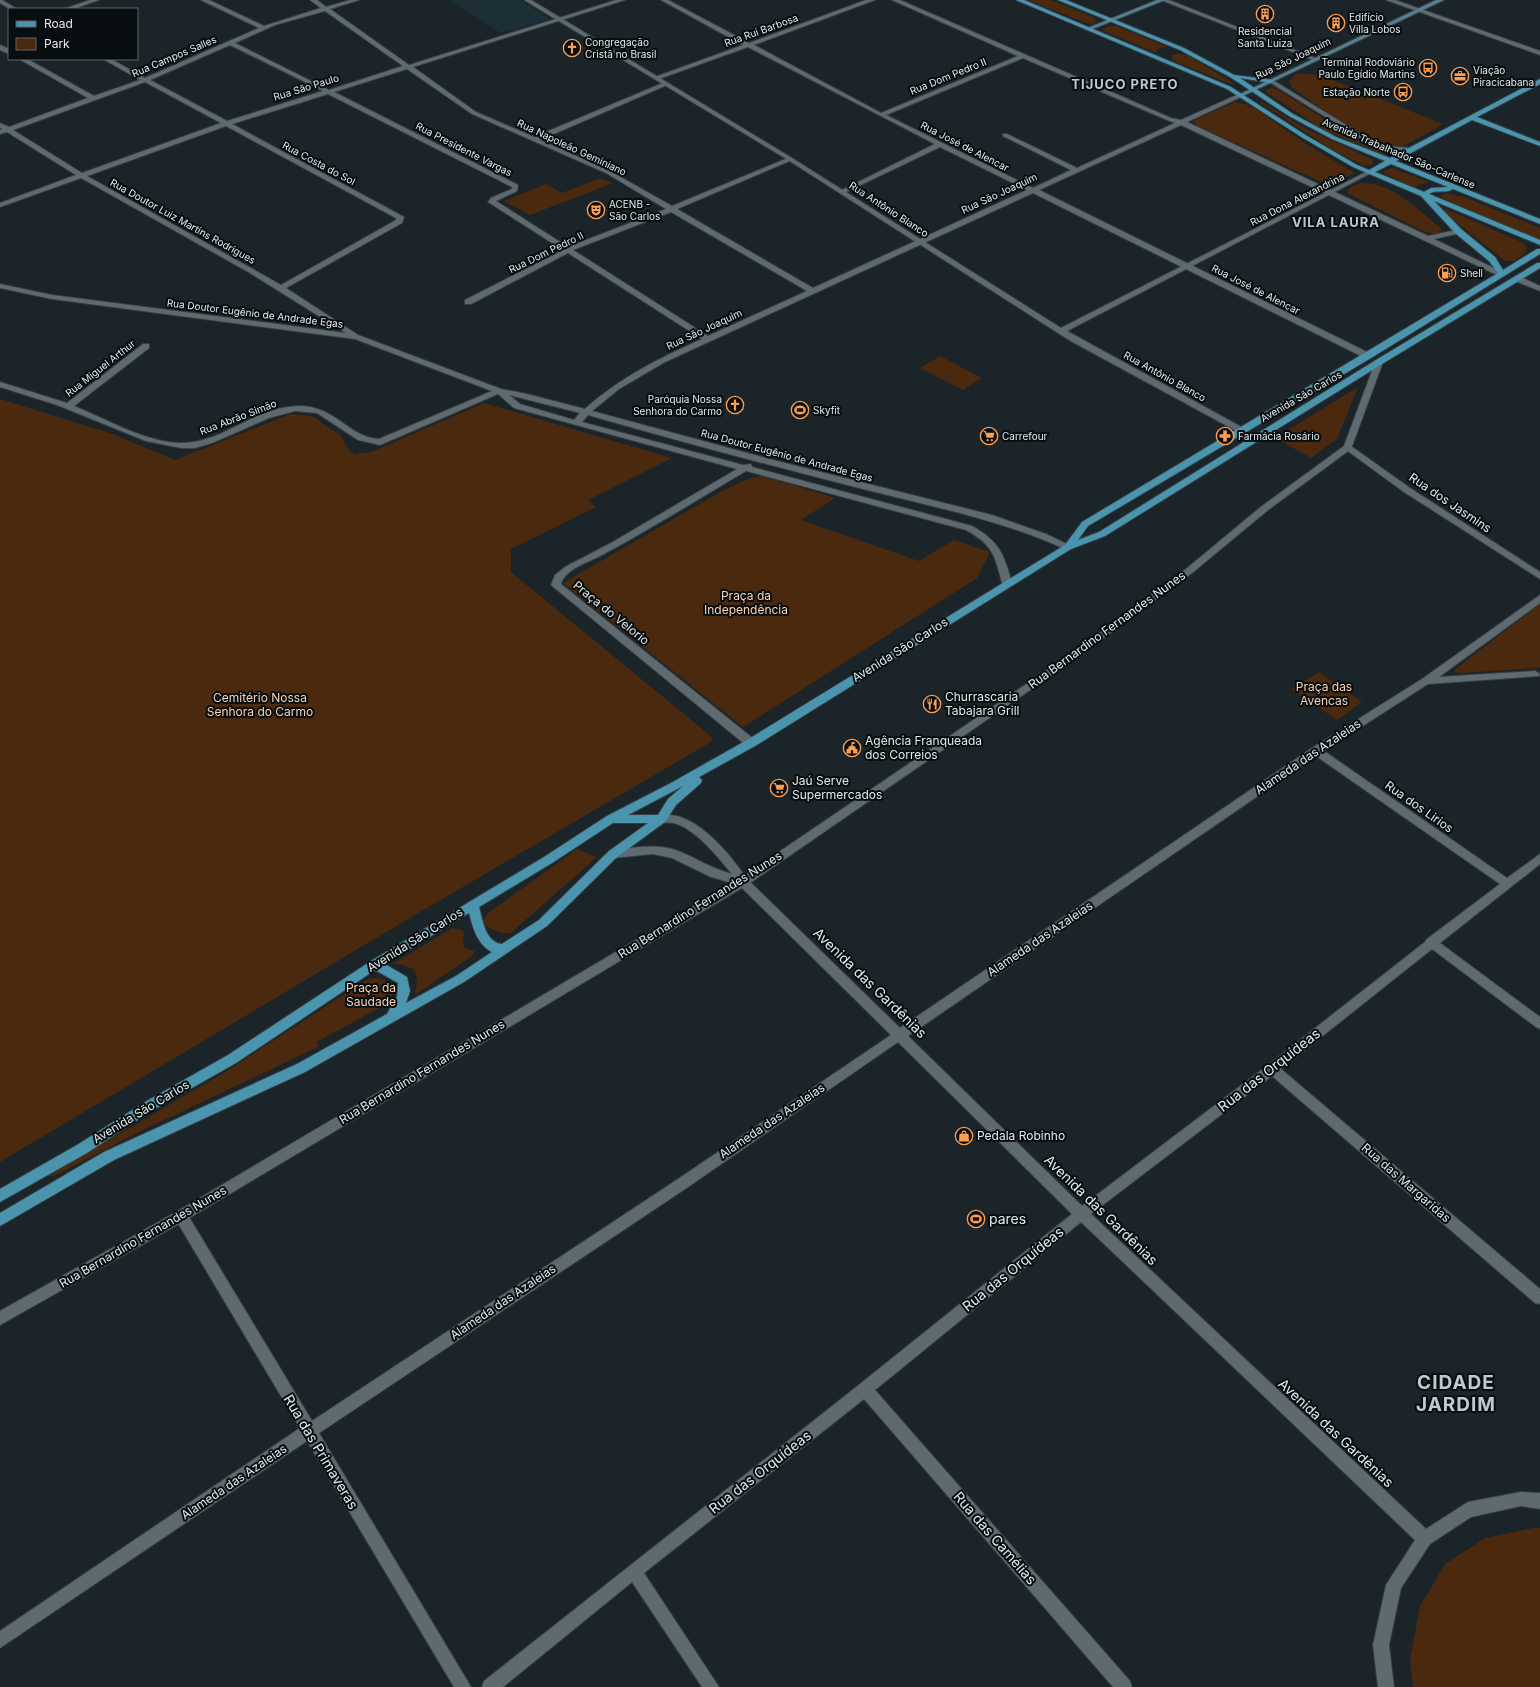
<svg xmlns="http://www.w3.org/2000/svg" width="1540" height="1687" font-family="Inter,sans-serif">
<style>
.built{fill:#1d2f36}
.green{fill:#4a290e}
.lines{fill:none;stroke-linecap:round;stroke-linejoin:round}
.minor-casing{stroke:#363e41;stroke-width:2}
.tertiary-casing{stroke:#363e41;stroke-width:2}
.secondary-casing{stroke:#363e41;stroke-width:2}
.primary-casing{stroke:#363e41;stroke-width:2}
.minor{fill:#5e6a6f;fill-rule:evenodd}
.tertiary{fill:#5e6a6f;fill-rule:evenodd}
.secondary{fill:#547f8e;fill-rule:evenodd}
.primary{fill:#4a94ae;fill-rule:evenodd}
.labels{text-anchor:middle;stroke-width:4;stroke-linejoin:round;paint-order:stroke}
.far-poi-label{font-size:10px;fill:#e3eaed;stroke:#080d0f;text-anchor:start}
.far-street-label{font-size:10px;fill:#e3eaed;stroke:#080d0f}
.street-label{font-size:12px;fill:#e3eaed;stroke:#080d0f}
.park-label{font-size:12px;fill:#fed2b4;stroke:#080d0f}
.poi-label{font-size:12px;fill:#e3eaed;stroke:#080d0f;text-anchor:start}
.far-district-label{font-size:13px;font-weight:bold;letter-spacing:1px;fill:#bdcacf;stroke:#080d0f}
.near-street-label{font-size:14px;fill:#e3eaed;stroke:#080d0f}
.near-poi-label{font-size:14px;fill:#e3eaed;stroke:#080d0f;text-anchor:start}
.near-district-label{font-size:19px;font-weight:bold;letter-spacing:1px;fill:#bdcacf;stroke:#080d0f}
</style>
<rect width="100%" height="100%" fill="#1a2429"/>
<path class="built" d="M450 0H520L550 19 501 33Z"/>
<path class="green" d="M1028 0H1051L1093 17 1096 21 1093 24 1086 23Z
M1109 26H1116L1167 47 1160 48 1155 52 1101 30Z
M1177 53 1189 56 1235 84H1230L1172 60V55Z
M1302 73 1320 75 1443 124C1434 129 1404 147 1396 148 1373 148 1313 102 1292 88L1289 81 1296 74Z
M1271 88 1277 89 1357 140 1371 146 1394 151 1385 155 1324 130 1267 93 1265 90Z
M1235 102 1245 104 1256 109 1306 144 1355 173 1331 184 1323 183 1198 126 1193 121Z
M1259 102H1262L1306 129 1372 159 1374 163 1369 166 1363 165 1336 152Z
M1392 168 1429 182 1413 187 1382 172Z
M600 178 613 183 530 215 504 201 546 184 562 193Z
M1361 183C1394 183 1415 208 1440 227L1442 232 1435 234 1425 232 1347 193 1350 187Z
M1446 193 1464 197 1540 228V239L1447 201 1440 196Z
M1446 209 1521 242 1526 246 1527 251 1515 261H1505L1441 210Z
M940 356 982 378 963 390 920 368Z
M1358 387 1337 439 1311 458 1275 438Z
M0 399 113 434 175 460 290 414 312 416 340 435 350 451 355 454 371 452 484 403 672 458 588 500 596 507 511 549V572L712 737 711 742 415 915 0 1162Z
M763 476 835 498 801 520 919 561 954 540 990 552 977 578 743 727 563 583 722 491 750 478Z
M1540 604V668L1460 673 1455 672 1454 670Z
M1319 672 1362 702 1337 720 1291 689Z
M577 849 597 857 511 933C500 934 493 931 484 924V919L488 913Z
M452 928 462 930 464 932 463 943 464 948 475 951 472 956 415 995 417 978 413 969 404 965 393 964Z
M376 978C386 979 389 983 393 991L388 1003 317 1042 318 1047 135 1134 54 1176H48L230 1069 366 980Z
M1533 1528H1540V1687H1413L1410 1659 1420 1606 1445 1564 1485 1538Z"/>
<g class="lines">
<defs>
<path id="minor" d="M0 0H2L17 9H10L0 3Z
M90 0H99L73 9H64Z
M201 0H209L264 26 321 8 310 0H317L326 7 350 0H359L330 9 409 65 616 0H625L413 67 476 112 534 137 663 83H667V85L540 140 610 171 672 206 788 158H792V160L677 209 813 288 1027 190 940 147 844 193H840V191L935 144 748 47 659 79H655V77L743 45 661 0H668L749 43 866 0H875L754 45 881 113 1018 56 892 0H900L1171 118 1181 120 1239 94H1243V96L1187 122 1428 236 1461 229V233L1434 239 1506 274 1499 276 1181 125 1039 190 1371 354V358H1365L1033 193 665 362 619 389 592 411 773 460 992 515 1046 534 1073 547 1068 550 1065 549C999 519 929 506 859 488 769 465 678 441 588 415L582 422 743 465 751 464 752 467 972 526C999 541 1004 554 1012 583L1007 586 1002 583C995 555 992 544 966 530L746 471C698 499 651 529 602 555 589 562 565 569 561 584L755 740 756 743 755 746H747L551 585 555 575 565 567 611 543 737 469 514 408 498 394 380 445 358 440 317 413 295 411 269 418 212 443 195 448H181L146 441 57 405 0 387V382L67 403 143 344H149V348L74 406C106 419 147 443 182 443 195 443 208 439 220 434 244 423 269 407 297 406 336 405 347 437 379 439L492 391 355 339 52 299 0 288V284L52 295 346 333 250 273 81 178 0 207V203L76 175 7 132 0 134V130L3 129 0 128V123L9 127 88 98 19 59H27L94 96 140 80 103 59H111L145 78 259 28ZM325 11 403 66 329 90 235 43 275 25ZM230 45 323 91 227 121 150 80ZM1023 58 1167 120 1175 123 1077 168 1007 134H1003V136L1071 170 1033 188 886 115ZM407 69 472 114 606 173 666 209 568 247 496 201 517 191 518 185 334 92ZM145 82 221 123 82 173 13 130ZM328 94 512 187V189L491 198 488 202 563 250 465 300V304H471L568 253 702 339C660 358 619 378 585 409L527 394 501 389 358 335 286 288 402 223 404 217 232 124ZM226 126 396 218V220L281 285 87 176ZM671 212 807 291 708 336 573 250ZM509 395 580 413 574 420 520 404Z
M1161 0H1169L1318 59 1313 60Z
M1386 0H1395L1540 51V55Z
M0 45 9 49V54L0 50Z
M1271 79 1377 144 1385 146 1412 148 1415 150 1412 152 1384 150 1373 146 1269 82 1268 81Z
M1515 277H1521L1540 286V291L1515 281Z
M1348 444 1410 488 1540 572V579L1404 492 1345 449 1344 447Z
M1540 595V603L1439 677 1535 671 1540 674 1539 676 1428 684 1324 751 1507 878 1540 854V864L1440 943 1540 1017V1029L1536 1027 1432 949 1281 1069 1540 1289V1304L1535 1303 1272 1076 1091 1214 1426 1529 1468 1502 1521 1492 1540 1493V1509L1521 1506 1471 1517 1430 1544 1401 1588 1389 1645 1394 1687H1378L1373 1645 1386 1585 1415 1540 1081 1222 875 1390 1130 1681 1132 1687H1113L864 1399 644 1573 719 1687H702L632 1582 503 1687H482L484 1681 860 1384 1072 1214 898 1042 688 1187 319 1433 471 1687H454L307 1441 0 1648V1631L300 1428 176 1220 174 1216 176 1212 181 1210 186 1212 312 1421 678 1179 891 1035 739 885 711 877 672 858 653 854 613 858 609 857 607 854 609 851 613 850C634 848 657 843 678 851 696 858 712 869 732 874 719 858 694 827 673 823 668 822 662 823 657 822L656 819 657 816C692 806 730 854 747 879L900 1028 1312 748 1422 679ZM1316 756 1500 884 1427 939 1425 942 1268 1065 1082 1206 908 1036Z"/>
<path id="tertiary" d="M524 0H531L792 158 1061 328 1368 171 1373 172 1067 331 1245 429V433L1242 434 1069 340 788 160Z
M1376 360H1379L1383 362 1351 449 1268 510 1192 573 1078 657 747 885 186 1220 0 1325V1311L176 1212 739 879 1072 653 1186 569 1262 506 1344 446Z"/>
<path id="secondary" d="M1157 0H1165L1090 30 1085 29Z
M1436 0H1444L1243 96 1238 95Z"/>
<path id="primary" d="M1016 0H1024L1231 87 1307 136 1357 165 1369 170 1385 161 1332 139 1289 116 1230 77 1180 50 1058 0H1066L1184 48 1234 75 1273 80 1274 81 1271 83 1240 78 1293 114 1336 137 1390 158 1540 79V84L1477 117 1540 142V146L1472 120 1396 161 1540 219V224L1453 189C1446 194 1436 189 1429 194L1540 240V245L1434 201 1461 229 1495 257 1503 270 1537 249H1540V254L1371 358 1088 526 1078 540 1099 532 1376 360 1537 263H1540V268L1382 364 1105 536 1071 549 755 746 699 777 702 780 701 783 676 805 665 822 617 857 547 926 464 982 305 1072 114 1160 0 1226V1213L104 1152 297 1064 387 1014 397 996 398 983 375 970 236 1063 153 1110 87 1153 0 1202V1189L77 1145 145 1102 228 1055 371 961 544 857 607 816 671 783 747 740 1065 545 1082 522 1498 273 1489 261 1455 233 1421 196 1353 167 1303 138 1227 89ZM1391 164 1448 187 1431 188 1424 192 1375 172ZM683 786 668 799 658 815H628ZM613 823H648L609 851 539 920 502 944C485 942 483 921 479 907L552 863ZM469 913C473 928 477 944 492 952L456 976 406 1003 410 991 407 977 385 964Z"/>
</defs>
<use href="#minor" class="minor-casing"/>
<use href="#tertiary" class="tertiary-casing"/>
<use href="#secondary" class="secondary-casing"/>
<use href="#primary" class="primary-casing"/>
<use href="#minor" class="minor"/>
<use href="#tertiary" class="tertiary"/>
<use href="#secondary" class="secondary"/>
<use href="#primary" class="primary"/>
</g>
<defs>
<symbol id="building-ring" viewBox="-11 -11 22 22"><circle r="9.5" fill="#080d0f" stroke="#fc9e52" stroke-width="1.5"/><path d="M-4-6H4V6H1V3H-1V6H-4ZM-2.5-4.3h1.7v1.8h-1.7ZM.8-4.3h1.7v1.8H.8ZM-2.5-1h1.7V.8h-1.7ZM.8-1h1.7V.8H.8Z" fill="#fc9e52"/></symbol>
<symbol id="church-ring" viewBox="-11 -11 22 22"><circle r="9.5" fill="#080d0f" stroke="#fc9e52" stroke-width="1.5"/><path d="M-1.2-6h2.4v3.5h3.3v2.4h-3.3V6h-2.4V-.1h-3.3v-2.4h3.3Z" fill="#fc9e52"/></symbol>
<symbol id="bus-ring" viewBox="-11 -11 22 22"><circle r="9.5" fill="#080d0f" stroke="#fc9e52" stroke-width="1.5"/><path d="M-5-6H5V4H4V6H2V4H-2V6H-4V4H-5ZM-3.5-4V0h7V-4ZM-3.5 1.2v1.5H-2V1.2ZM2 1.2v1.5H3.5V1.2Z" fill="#fc9e52"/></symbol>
<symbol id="office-ring" viewBox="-11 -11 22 22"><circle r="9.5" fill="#080d0f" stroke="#fc9e52" stroke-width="1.5"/><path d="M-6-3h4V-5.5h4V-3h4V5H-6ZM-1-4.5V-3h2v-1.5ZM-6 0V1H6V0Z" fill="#fc9e52"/></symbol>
<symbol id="theatre-ring" viewBox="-11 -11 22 22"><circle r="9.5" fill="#080d0f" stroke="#fc9e52" stroke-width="1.5"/><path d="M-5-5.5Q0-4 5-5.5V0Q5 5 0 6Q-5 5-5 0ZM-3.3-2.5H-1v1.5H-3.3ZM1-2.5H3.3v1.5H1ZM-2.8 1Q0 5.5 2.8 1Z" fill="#fc9e52"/></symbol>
<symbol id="fuel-ring" viewBox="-11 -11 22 22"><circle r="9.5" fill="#080d0f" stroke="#fc9e52" stroke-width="1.5"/><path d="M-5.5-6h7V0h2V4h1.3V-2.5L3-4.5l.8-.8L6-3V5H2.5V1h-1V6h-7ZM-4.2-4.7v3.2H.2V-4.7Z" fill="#fc9e52"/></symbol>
<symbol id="stadium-ring" viewBox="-11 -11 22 22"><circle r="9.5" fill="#080d0f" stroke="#fc9e52" stroke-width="1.5"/><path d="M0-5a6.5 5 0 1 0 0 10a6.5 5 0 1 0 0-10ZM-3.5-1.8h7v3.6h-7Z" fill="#fc9e52"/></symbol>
<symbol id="supermarket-ring" viewBox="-11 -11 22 22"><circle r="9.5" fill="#080d0f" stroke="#fc9e52" stroke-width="1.5"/><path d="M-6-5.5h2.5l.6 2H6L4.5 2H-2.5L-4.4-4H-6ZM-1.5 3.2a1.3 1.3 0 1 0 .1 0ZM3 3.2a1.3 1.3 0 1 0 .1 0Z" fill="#fc9e52"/></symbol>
<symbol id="pharmacy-ring" viewBox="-11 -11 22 22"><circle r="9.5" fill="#080d0f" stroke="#fc9e52" stroke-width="1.5"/><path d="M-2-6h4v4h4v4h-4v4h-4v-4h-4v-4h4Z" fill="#fc9e52"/></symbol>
<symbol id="restaurant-ring" viewBox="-11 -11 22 22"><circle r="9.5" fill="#080d0f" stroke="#fc9e52" stroke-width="1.5"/><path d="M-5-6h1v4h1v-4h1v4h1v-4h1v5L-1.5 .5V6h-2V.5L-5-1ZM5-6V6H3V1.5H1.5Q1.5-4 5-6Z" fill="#fc9e52"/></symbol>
<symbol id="civic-ring" viewBox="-11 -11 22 22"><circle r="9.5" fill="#080d0f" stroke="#fc9e52" stroke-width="1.5"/><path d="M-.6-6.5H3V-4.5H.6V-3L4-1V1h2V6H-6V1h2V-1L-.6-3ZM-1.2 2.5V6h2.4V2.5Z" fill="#fc9e52"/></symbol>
<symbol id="shop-ring" viewBox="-11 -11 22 22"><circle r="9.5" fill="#080d0f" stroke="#fc9e52" stroke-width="1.5"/><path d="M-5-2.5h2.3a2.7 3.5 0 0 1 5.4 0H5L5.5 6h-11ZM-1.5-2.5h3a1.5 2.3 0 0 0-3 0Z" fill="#fc9e52"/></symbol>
</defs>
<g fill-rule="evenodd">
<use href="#building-ring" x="1255" y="4" width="20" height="20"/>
<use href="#building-ring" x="1326" y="13" width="20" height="20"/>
<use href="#church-ring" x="562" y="38" width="20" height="20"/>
<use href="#bus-ring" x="1418" y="58" width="20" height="20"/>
<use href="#office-ring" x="1450" y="66" width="20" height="20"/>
<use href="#bus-ring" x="1393" y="82" width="20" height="20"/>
<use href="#theatre-ring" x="586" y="200" width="20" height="20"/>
<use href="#fuel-ring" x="1437" y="263" width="20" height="20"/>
<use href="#church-ring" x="725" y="395" width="20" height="20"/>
<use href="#stadium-ring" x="790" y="400" width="20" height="20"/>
<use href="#supermarket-ring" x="979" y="426" width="20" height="20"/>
<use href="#pharmacy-ring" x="1215" y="426" width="20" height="20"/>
<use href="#restaurant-ring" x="922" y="694" width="20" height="20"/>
<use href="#civic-ring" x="842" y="738" width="20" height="20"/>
<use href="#supermarket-ring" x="769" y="778" width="20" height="20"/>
<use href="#shop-ring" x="954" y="1126" width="20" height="20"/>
<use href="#stadium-ring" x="966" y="1209" width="20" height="20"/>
</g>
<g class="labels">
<g class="far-poi-label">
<text x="1349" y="21">Edifício<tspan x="1349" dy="12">Villa Lobos</tspan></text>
<text x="1265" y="35" text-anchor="middle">Residencial<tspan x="1265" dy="12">Santa Luiza</tspan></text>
<text x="585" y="46">Congregação<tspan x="585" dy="12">Cristã no Brasil</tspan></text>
<text x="1415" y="66" text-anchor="end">Terminal Rodoviário<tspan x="1415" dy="12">Paulo Egídio Martins</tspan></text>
<text x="1473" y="74">Viação<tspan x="1473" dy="12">Piracicabana</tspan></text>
<text x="1390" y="96" text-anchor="end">Estação Norte</text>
<text x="609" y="208">ACENB -<tspan x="609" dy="12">São Carlos</tspan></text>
<text x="1460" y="277">Shell</text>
<text x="722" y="403" text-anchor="end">Paróquia Nossa<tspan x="722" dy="12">Senhora do Carmo</tspan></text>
<text x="813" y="414">Skyfit</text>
<text x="1002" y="440">Carrefour</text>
<text x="1238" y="440">Farmácia Rosário</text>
</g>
<g class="far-street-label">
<text transform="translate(761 30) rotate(-20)" y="4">Rua Rui Barbosa</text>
<text transform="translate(174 56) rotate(-23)" y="4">Rua Campos Salles</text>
<text transform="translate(1293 58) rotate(-26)" y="4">Rua São Joaquim</text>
<text transform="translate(948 76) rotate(-22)" y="4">Rua Dom Pedro II</text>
<text transform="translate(306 87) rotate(-17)" y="4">Rua São Paulo</text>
<text transform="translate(965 146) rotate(27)" y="4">Rua José de Alencar</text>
<text transform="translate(572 147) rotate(25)" y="4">Rua Napoleão Geminiano</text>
<text transform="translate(464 149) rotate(27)" y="4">Rua Presidente Vargas</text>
<text transform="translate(1399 153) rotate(23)" y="4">Avenida Trabalhador São-Carlense</text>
<text transform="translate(319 163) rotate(28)" y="4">Rua Costa do Sol</text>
<text transform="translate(999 193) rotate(-25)" y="4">Rua São Joaquim</text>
<text transform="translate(1297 199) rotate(-27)" y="4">Rua Dona Alexandrina</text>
<text transform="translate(889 209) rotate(33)" y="4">Rua Antônio Blanco</text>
<text transform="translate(183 221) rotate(29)" y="4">Rua Doutor Luiz Martins Rodrigues</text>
<text transform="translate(546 252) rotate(-26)" y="4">Rua Dom Pedro II</text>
<text transform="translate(1256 289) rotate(27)" y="4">Rua José de Alencar</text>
<text transform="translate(255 313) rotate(7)" y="4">Rua Doutor Eugênio de Andrade Egas</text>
<text transform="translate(704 329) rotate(-25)" y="4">Rua São Joaquim</text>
<text transform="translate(100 368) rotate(-38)" y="4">Rua Miguel Arthur</text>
<text transform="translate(1165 376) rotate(29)" y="4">Rua Antônio Blanco</text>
<text transform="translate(1301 396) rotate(-30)" y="4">Avenida São Carlos</text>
<text transform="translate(238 417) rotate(-21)" y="4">Rua Abrão Simão</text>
<text transform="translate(787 455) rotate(15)" y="4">Rua Doutor Eugênio de Andrade Egas</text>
</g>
<g class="street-label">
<text transform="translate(1450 503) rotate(34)" y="4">Rua dos Jasmins</text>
<text transform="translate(611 613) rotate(39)" y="4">Praça do Velorio</text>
<text transform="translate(1107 630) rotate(-36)" y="4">Rua Bernardino Fernandes Nunes</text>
<text transform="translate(900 650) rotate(-32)" y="4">Avenida São Carlos</text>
<text transform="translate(1308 757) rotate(-34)" y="4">Alameda das Azaleias</text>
<text transform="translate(1419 807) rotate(35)" y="4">Rua dos Lirios</text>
<text transform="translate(700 905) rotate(-32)" y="4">Rua Bernardino Fernandes Nunes</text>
<text transform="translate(1040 939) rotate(-34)" y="4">Alameda das Azaleias</text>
<text transform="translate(415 940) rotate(-32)" y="4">Avenida São Carlos</text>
<text transform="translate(422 1072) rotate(-31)" y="4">Rua Bernardino Fernandes Nunes</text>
<text transform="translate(141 1112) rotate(-31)" y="4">Avenida São Carlos</text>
<text transform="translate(772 1121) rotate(-34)" y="4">Alameda das Azaleias</text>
<text transform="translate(1406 1183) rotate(41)" y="4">Rua das Margaridas</text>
<text transform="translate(143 1237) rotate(-30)" y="4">Rua Bernardino Fernandes Nunes</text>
<text transform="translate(503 1302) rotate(-34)" y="4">Alameda das Azaleias</text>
<text transform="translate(234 1482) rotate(-34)" y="4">Alameda das Azaleias</text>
</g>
<g class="park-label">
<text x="746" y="600">Praça da<tspan x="746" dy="14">Independência</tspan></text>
<text x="1324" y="691">Praça das<tspan x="1324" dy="14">Avencas</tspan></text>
<text x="260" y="702">Cemitério Nossa<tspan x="260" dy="14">Senhora do Carmo</tspan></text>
<text x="371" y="992">Praça da<tspan x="371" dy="14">Saudade</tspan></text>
</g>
<g class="poi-label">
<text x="945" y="701">Churrascaria<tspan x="945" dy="14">Tabajara Grill</tspan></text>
<text x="865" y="745">Agência Franqueada<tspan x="865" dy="14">dos Correios</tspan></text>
<text x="792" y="785">Jaú Serve<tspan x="792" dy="14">Supermercados</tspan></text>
<text x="977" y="1140">Pedala Robinho</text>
</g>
<g class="far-district-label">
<text x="1125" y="89">TIJUCO PRETO</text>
<text x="1336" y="227">VILA LAURA</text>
</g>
<g class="near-street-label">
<text transform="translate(870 983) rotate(44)" y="5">Avenida das Gardênias</text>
<text transform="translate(1269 1070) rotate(-38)" y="5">Rua das Orquídeas</text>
<text transform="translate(1101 1210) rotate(44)" y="5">Avenida das Gardênias</text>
<text transform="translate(1013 1269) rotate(-39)" y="5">Rua das Orquídeas</text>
<text transform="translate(1336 1433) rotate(43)" y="5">Avenida das Gardênias</text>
<text transform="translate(321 1452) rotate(59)" y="5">Rua das Primaveras</text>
<text transform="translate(760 1472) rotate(-38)" y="5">Rua das Orquídeas</text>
<text transform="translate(995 1538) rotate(49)" y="5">Rua das Camélias</text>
</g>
<g class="near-poi-label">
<text x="989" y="1224">pares</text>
</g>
<g class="near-district-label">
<text x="1456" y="1389">CIDADE<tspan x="1456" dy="22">JARDIM</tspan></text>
</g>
</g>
<rect x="8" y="8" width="130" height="52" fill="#080d0f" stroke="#606568"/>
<rect x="16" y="21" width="20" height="6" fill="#4a94ae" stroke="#606568"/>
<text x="44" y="28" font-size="12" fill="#e3eaed">Road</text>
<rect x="16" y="38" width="20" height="12" fill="#4a290e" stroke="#606568"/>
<text x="44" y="48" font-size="12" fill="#e3eaed">Park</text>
</svg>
